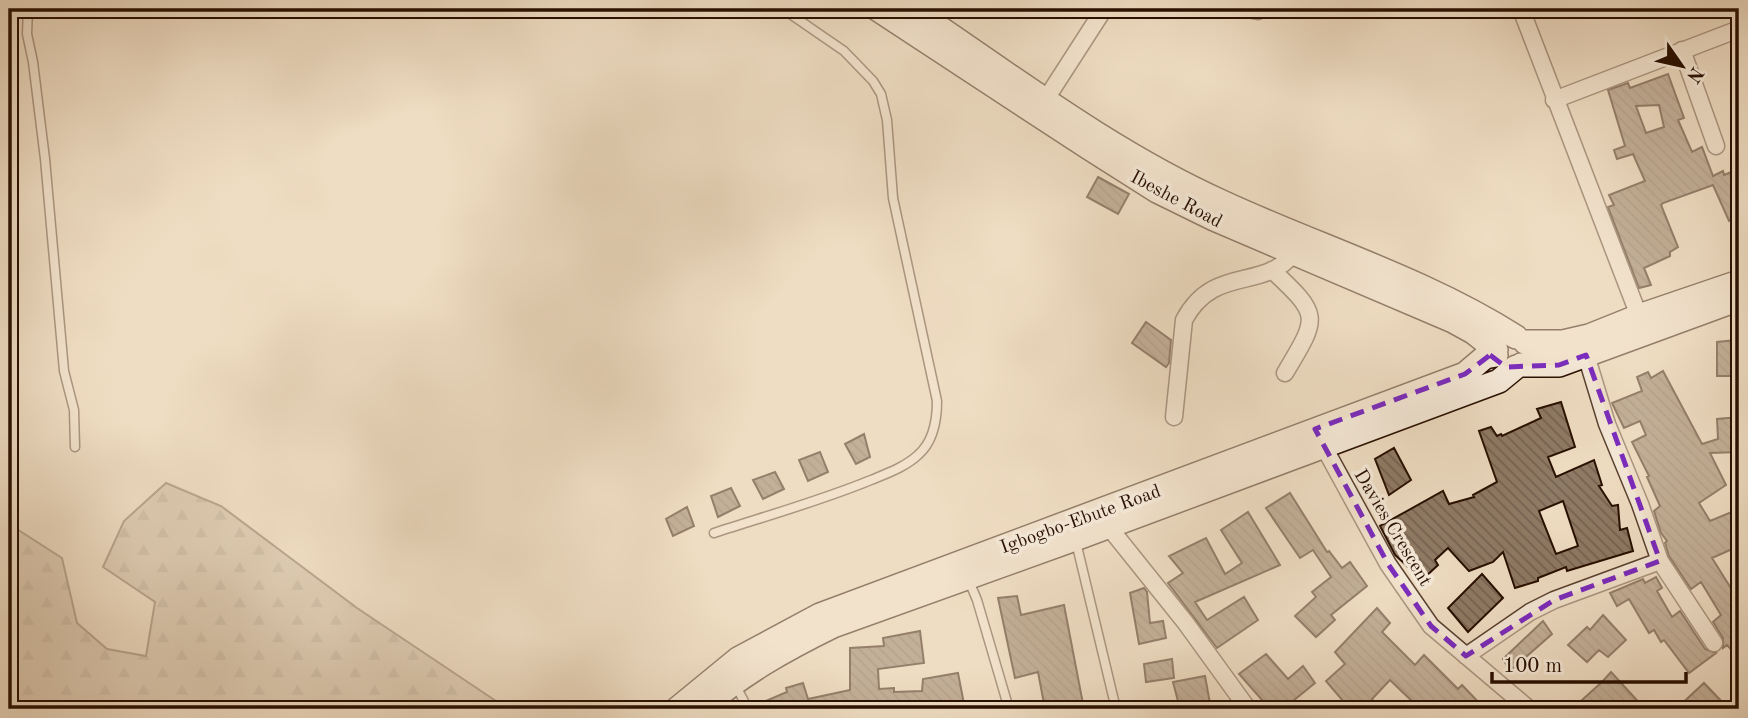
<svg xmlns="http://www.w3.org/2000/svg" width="1748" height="718" font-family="'Old Standard TT',serif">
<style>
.forest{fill:url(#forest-firs);stroke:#7a6451;stroke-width:2}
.building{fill:url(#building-back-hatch);stroke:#280f00;stroke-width:2;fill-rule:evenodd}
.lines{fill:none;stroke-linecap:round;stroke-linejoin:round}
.service-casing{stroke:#5a4231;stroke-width:11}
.minor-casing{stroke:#5a4231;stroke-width:19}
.secondary-casing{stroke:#280f00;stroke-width:26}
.service{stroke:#f5e9d8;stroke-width:8}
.minor{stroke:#f5e9d8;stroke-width:16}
.secondary{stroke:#f5e9d8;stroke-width:23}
.marked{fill:none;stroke:#7b2cbf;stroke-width:5;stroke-dasharray:14 9;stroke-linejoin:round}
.labels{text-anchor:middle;stroke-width:7;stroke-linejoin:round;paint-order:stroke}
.street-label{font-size:19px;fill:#280f00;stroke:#f5e9d8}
</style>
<defs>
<pattern id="forest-firs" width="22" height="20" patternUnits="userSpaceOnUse" patternTransform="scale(1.75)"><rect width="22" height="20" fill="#cdbaa2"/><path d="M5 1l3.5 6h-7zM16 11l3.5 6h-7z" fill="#b09f8a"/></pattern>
<pattern id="building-back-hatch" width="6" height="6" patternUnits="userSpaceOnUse" patternTransform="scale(1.75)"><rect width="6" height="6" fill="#8f7a65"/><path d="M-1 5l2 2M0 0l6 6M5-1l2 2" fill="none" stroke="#756251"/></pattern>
</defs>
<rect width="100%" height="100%" fill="#efddc3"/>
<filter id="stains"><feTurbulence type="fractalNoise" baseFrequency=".00286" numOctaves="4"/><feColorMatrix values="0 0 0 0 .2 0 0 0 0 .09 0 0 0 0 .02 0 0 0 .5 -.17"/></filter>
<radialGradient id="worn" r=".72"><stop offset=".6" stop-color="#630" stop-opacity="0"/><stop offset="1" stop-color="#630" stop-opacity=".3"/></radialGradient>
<path class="forest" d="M166 483 221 506 357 608 508 709H17L9 692V524L62 558 77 623 107 649 146 656 155 602 103 567 124 521Z"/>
<path class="building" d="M1668 74 1684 118 1678 120 1692 152 1702 147 1713 176 1723 171 1724 175 1731 172 1739 192V216L1729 221 1713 185 1663 203 1661 205 1678 247 1670 252V256L1644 268 1651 285 1639 288 1608 207 1614 205 1609 195 1645 181 1633 154 1617 159 1614 150 1625 146 1608 90 1628 83 1630 88ZM1659 105 1664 127 1646 133 1636 106Z
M1098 177 1129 194 1118 214 1087 197Z
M1146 322 1171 340 1169 363 1166 367 1132 343Z
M1736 340 1739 376H1717V342Z
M1663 371 1702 444 1718 439 1717 419 1739 417V452L1710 453 1726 485 1699 503 1710 521 1739 509V546L1712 558 1739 601V658L1727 645 1723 648V638L1713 622 1721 615 1701 582 1691 589 1669 556 1665 543 1667 541 1661 533 1654 511 1660 506 1647 477 1649 476 1632 442 1646 435 1640 421 1624 428 1612 403 1642 391 1637 377 1648 372 1651 378Z
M1561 402 1575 447 1548 457 1556 477 1594 460 1602 485 1599 486 1612 506 1618 505 1620 530 1627 528 1633 551 1567 571 1566 567 1538 578V581L1515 588 1503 552 1493 562 1469 571 1448 548 1435 560 1438 565 1422 580 1395 555 1380 526 1443 491 1449 504 1474 497 1473 495 1497 482 1479 431 1491 427 1497 436 1501 434 1502 436 1541 418 1537 409ZM1563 501 1578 546 1556 554 1539 511Z
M864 434 870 457 856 464 845 444Z
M1394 448 1411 480 1389 495 1375 459Z
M820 452 828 472 808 481 799 460Z
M775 472 784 489 763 499 753 480Z
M731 488 740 506 718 517 711 496Z
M1290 493 1327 552 1329 551 1342 568 1350 562 1367 586 1331 615 1335 620 1316 637 1295 616 1316 597 1312 592 1331 577 1313 550 1300 558 1266 508Z
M687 507 694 526 673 536 666 519Z
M1248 512 1280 565 1195 602 1207 620 1244 597 1258 620 1217 648 1168 583 1183 573 1169 556 1206 538 1225 574 1242 563 1221 530Z
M1482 574 1503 598 1468 632 1448 608Z
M1656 577 1662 588 1657 591 1672 617 1680 611 1705 649 1716 653 1689 673 1664 640 1661 642 1654 630 1649 633 1629 599 1617 606 1610 593 1643 579 1645 583Z
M1144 588 1147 592 1150 623 1163 621 1166 638 1139 644 1130 593Z
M1017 596 1021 615 1064 605 1084 709H1045L1038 672 1015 678 998 598Z
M1377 608 1390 623 1382 632 1415 665 1424 655 1458 689 1462 685 1485 709H1420L1390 680 1372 699 1380 709H1335L1344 702 1326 681 1345 664 1335 652Z
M1603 615 1626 640 1608 657 1599 650 1587 662 1568 645 1587 627 1590 630Z
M1543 621 1552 634 1510 671 1503 659Z
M920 631 924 663 878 669 879 689 894 688V692L922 691 923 679 958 673 965 709H754V706L787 692 786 688 803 683 808 699 850 690V648L884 646 883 638Z
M1266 654 1288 679 1303 666 1315 683 1283 709H1270L1239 674Z
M1172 659 1174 678 1146 682 1144 664Z
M1611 672 1645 709H1572L1602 682Z
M1205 676 1211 709H1180L1173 682Z
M1704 683 1729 709H1676Z"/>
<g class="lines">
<defs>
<path id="service" d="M28 9 27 34 33 62 45 159 64 371 74 410 75 447
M714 533C766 516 820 501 871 480 888 473 905 467 918 455 933 442 937 420 937 401L893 198 887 120 881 94 873 81 844 51 783 9
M1076 542 1116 709
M969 581 977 600 1009 709
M736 686 748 709"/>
<path id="minor" d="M1247 9 1258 11
M1521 9 1639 316
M1682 50 1716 146
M1046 99 1104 9
M1554 100 1739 29
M1272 270C1321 316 1319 316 1285 373
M1586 355 1607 424 1640 504 1660 561 1714 643
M1174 417 1184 320C1214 264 1263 292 1294 253
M1319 438 1388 564 1431 626 1529 709
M1108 526 1185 622 1248 709
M1466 656 1530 612 1554 600 1660 561"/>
<path id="secondary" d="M877 9 1089 148 1157 191 1214 219 1453 321 1473 332 1496 350
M912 9C1012 76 1111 152 1222 202 1319 247 1425 279 1516 337
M1525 342H1563L1589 336 1639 316 1739 282
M1521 365H1559L1739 299
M677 709 738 659 820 615 1465 374 1485 357 1496 355
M702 709C741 674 786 649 833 626L1075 539 1499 381 1516 367"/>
</defs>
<use href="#service" class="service-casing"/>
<use href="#minor" class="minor-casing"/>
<use href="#secondary" class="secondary-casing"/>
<use href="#service" class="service"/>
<use href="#minor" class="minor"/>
<use href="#secondary" class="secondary"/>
</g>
<path d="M0 0H1748V718H0ZM1490 355 1506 367 1559 365 1586 355 1660 561 1554 600 1466 656 1431 626 1388 564 1315 429 1465 374Z" fill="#efddc3" fill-opacity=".55" fill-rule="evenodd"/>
<path class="marked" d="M1490 355 1506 367 1559 365 1586 355 1660 561 1554 600 1466 656 1431 626 1388 564 1315 429 1465 374Z"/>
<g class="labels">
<g class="street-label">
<text transform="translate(1177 198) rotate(28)" y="7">Ibeshe Road</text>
<text transform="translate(1080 518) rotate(-20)" y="7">Igbogbo-Ebute Road</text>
<text transform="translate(1394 527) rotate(59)" y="7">Davies Crescent</text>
</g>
</g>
<rect width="1748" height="718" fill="none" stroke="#efddc3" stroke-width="35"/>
<rect x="10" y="10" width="1727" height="697" fill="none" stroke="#280f00" stroke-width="3.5"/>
<rect x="18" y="18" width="1713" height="683" fill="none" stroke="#280f00" stroke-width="2"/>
<g transform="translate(1682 66) rotate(124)" stroke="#f5e9d8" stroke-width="5" paint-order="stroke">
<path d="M0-5L12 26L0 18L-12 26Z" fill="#280f00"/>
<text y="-10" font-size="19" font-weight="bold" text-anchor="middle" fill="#280f00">N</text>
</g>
<path d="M1492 672v10h194v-10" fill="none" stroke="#280f00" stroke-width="3.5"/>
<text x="1503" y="672" font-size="21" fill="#280f00" stroke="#f5e9d8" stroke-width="5" paint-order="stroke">100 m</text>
<rect width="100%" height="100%" filter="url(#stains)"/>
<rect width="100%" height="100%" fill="url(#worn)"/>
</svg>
